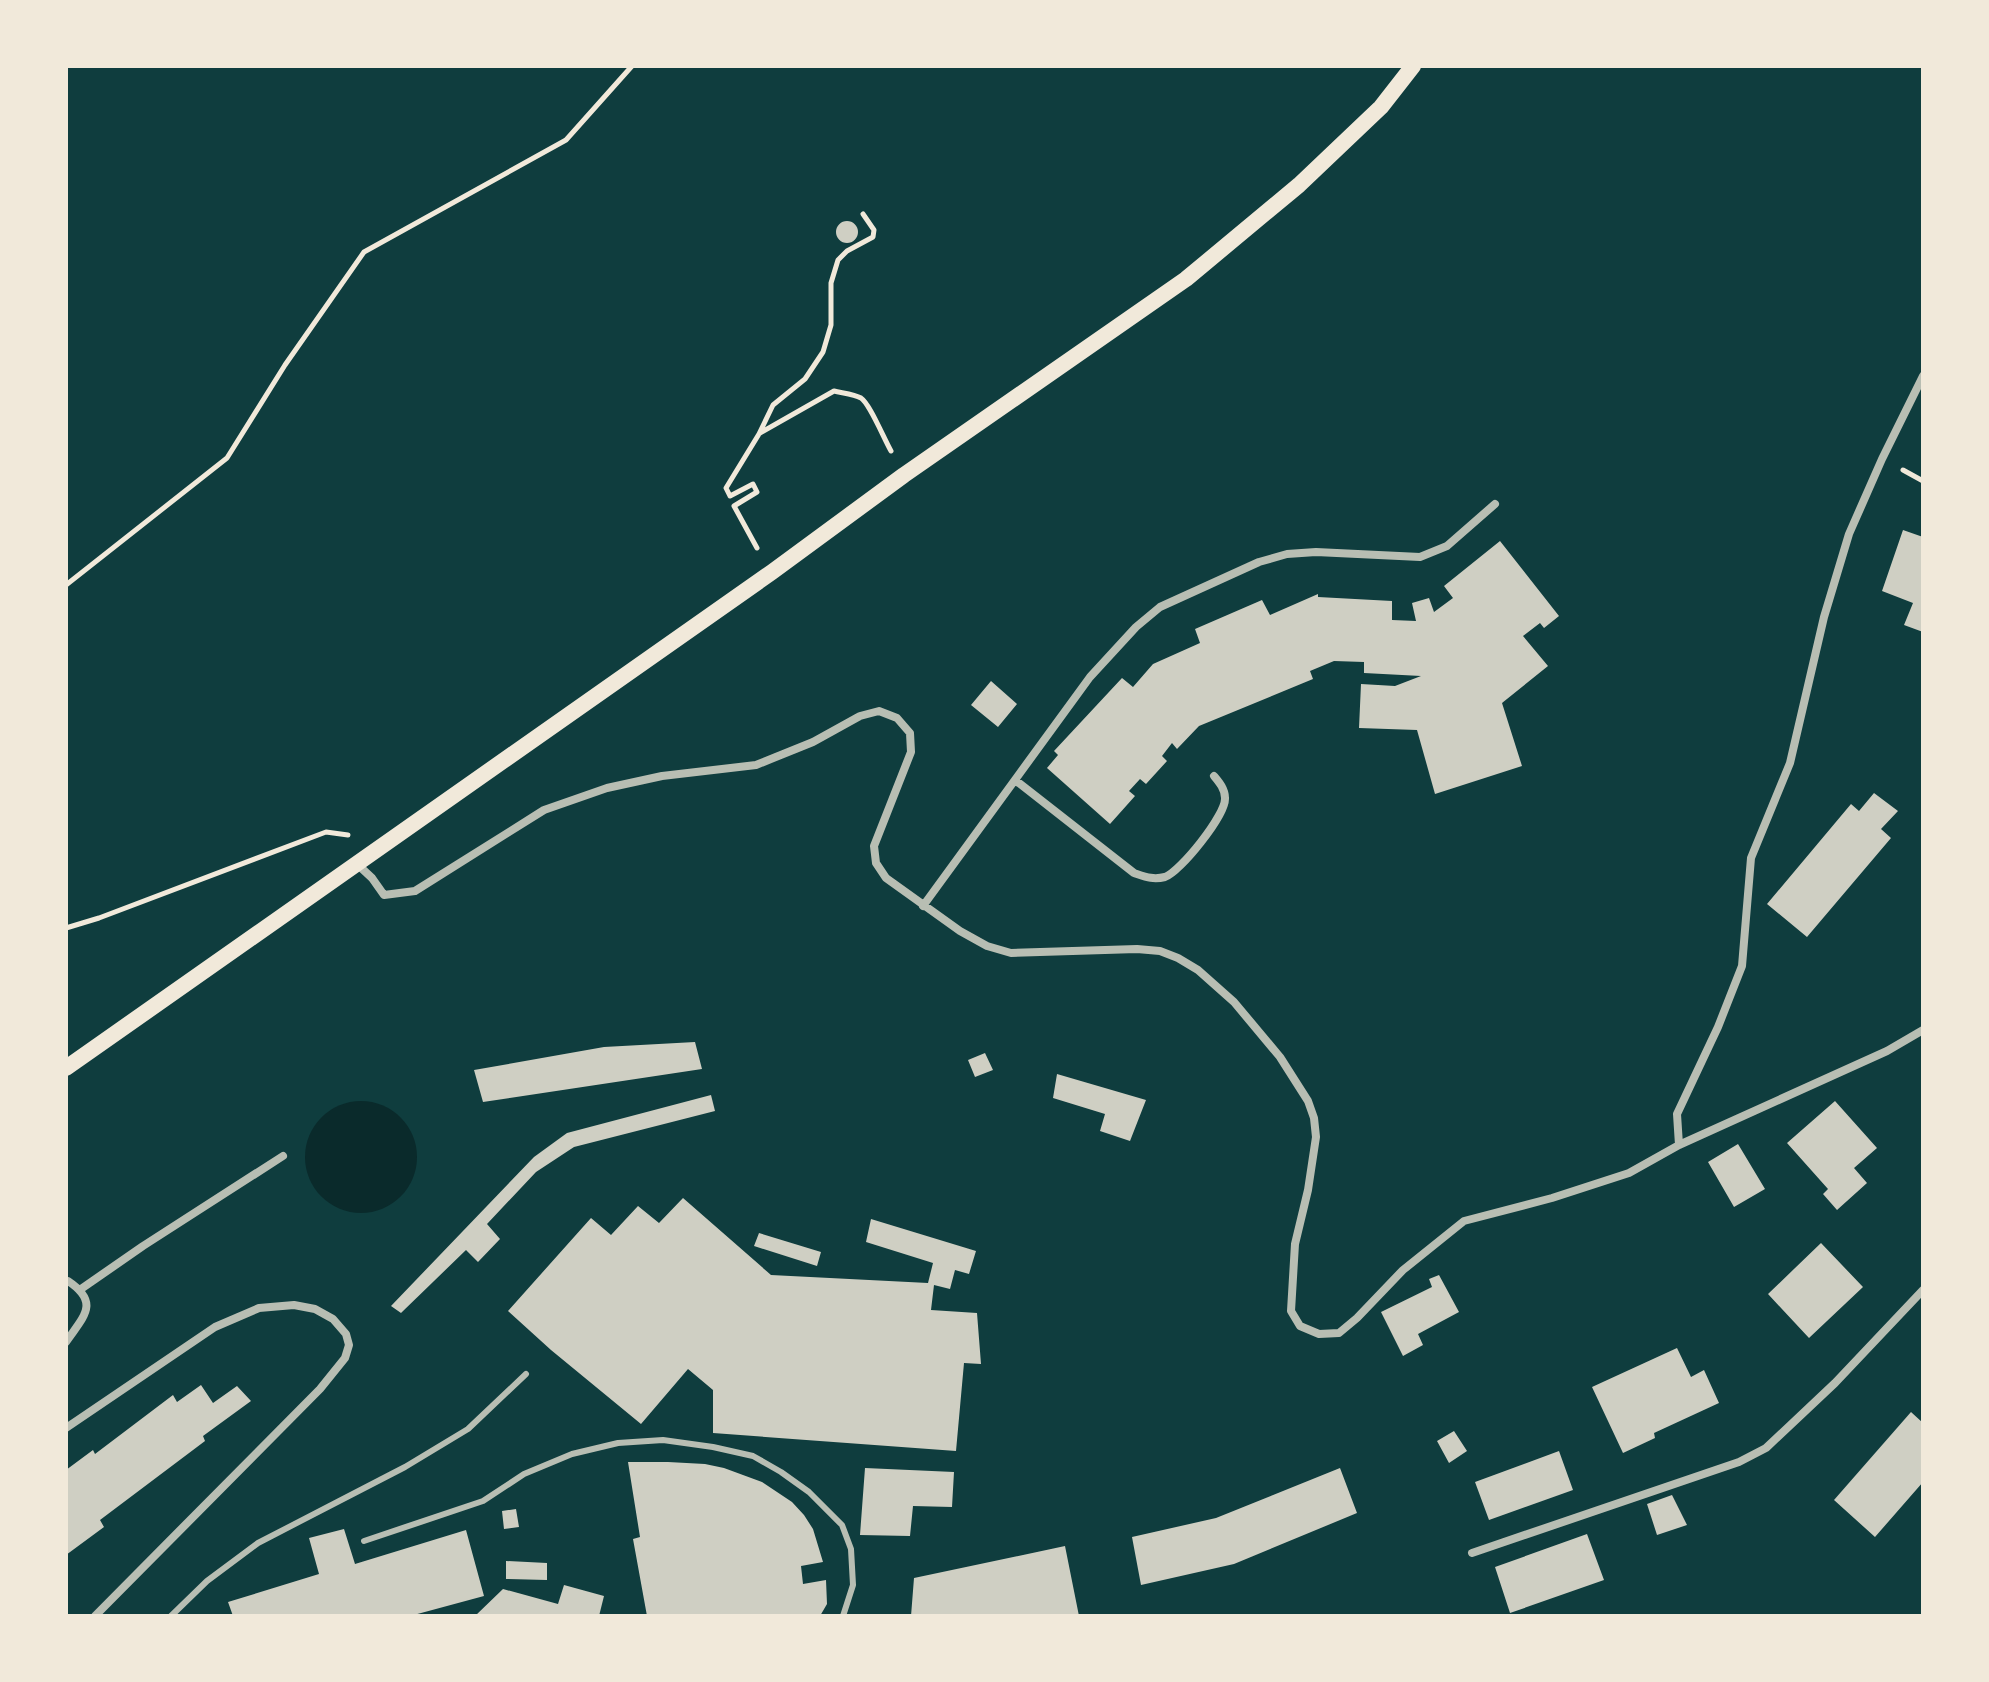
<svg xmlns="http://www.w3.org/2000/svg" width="1989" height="1682" font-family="'Alegreya Sans',sans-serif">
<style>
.water{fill:#0a2a2b}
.building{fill:#cfcfc3}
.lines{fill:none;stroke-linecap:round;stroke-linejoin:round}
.path{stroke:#f1e9da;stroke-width:5}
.service{stroke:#b8beb3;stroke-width:6}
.minor{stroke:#b8beb3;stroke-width:8}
.secondary{stroke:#f1e9da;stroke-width:16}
</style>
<rect width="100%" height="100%" fill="#0f3d3e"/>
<path class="water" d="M305 1157a56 56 0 1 1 112 0a56 56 0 1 1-112 0Z"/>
<path class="building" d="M836 232a11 11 0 1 1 22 0a11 11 0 1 1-22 0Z
M1903 530 1923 537V632L1904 625 1913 603 1882 591Z
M1500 541 1559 616 1544 628 1540 623 1523 636 1548 666 1502 703 1522 766 1435 794 1417 730 1359 728 1361 684 1395 686 1421 676 1364 673V662L1334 661 1310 671 1313 679 1199 726 1177 749 1172 743 1162 756 1167 761 1146 784 1140 779 1129 791 1135 796 1110 824 1047 768 1058 755 1054 751 1122 678 1133 687 1153 664 1200 643 1195 629 1262 600 1270 615 1318 594V597L1392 601V620L1416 621 1412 603 1429 598 1434 612 1453 598 1444 586Z
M991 681 1017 704 998 727 971 705Z
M1874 793 1898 811 1881 829 1891 838 1807 937 1767 904 1851 804 1859 811Z
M695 1042 702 1069 483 1102 474 1070 604 1047Z
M985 1053 993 1070 975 1077 968 1060Z
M1057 1074 1146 1100 1130 1141 1100 1131 1105 1114 1053 1098Z
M711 1095 715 1111 574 1147 536 1172 487 1224 500 1239 478 1262 466 1250 401 1313 391 1306 534 1157 567 1133Z
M1835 1101 1877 1148 1854 1168 1867 1183 1837 1210 1823 1194 1828 1189 1787 1143Z
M1738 1144 1765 1189 1734 1207 1708 1162Z
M683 1198 771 1275 928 1283 933 1263 866 1242 871 1219 976 1251 969 1274 955 1270 950 1289 934 1285 931 1310 977 1313 981 1364 964 1363 956 1451 713 1433V1390L688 1369 641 1424 551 1350 508 1311 591 1218 611 1235 638 1206 659 1223Z
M759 1233 821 1252 817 1266 754 1246Z
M1821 1243 1863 1287 1809 1338 1768 1294Z
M1439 1275 1459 1312 1418 1334 1423 1345 1403 1356 1381 1312 1432 1287 1429 1279Z
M1677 1348 1691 1377 1704 1370 1719 1403 1654 1433 1655 1438 1623 1453 1592 1387Z
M201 1385 213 1403 237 1386 251 1401 203 1436 205 1441 100 1520 104 1527 66 1555V1470L93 1450 95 1454 173 1395 177 1402Z
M1911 1412 1923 1423V1482L1875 1537 1834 1500Z
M1454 1431 1467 1451 1449 1463 1437 1441Z
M1559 1451 1573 1490 1489 1520 1475 1482Z
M628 1462H668L705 1464 724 1468 762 1482 792 1502 804 1515 813 1529 823 1562 801 1566 803 1584 826 1580 827 1604 820 1616H647L633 1539 640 1537Z
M865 1468 954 1472 952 1507 913 1506 910 1536 860 1535Z
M1340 1468 1357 1513 1234 1564 1141 1585 1132 1537 1216 1518Z
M1672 1495 1687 1525 1657 1535 1647 1504Z
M516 1509 519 1527 504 1529 502 1511Z
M344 1529 355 1564 466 1530 484 1596 410 1616H233L228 1602 319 1574 309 1538Z
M1587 1534 1604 1580 1510 1613 1495 1567Z
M1065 1546 1079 1616H911L914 1578Z
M506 1561 547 1563V1580L506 1579Z
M564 1585 604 1596 599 1616H475L503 1589 558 1604Z"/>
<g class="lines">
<path class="path" d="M760 433 834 391C842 393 854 394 861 398 870 404 884 439 891 451
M1903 470 1923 481
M757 548 734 506 757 492 753 484 730 496 726 488 759 434 773 405 805 379 823 352 831 325V283L838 260 847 251 873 237 874 230 863 214
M66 585 227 458 285 365 364 252 566 140 632 66
M66 928 99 918 326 832 348 835"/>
<path class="service" d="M364 1541 483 1501 524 1474 572 1454 618 1443 663 1440 713 1447 753 1456 781 1472 809 1492 842 1525 851 1549 853 1585 843 1616
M171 1616 207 1581 258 1543 405 1467 468 1429 526 1374"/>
<path class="minor" d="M1015 780 1134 873C1146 877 1153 880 1165 877 1180 872 1226 815 1225 798 1225 789 1219 782 1214 776
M357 864 372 878 384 895 415 891 544 810 607 788 662 776 756 765 813 742 860 716 879 711 897 718 910 733 911 752 874 846 876 863 886 878 960 931 987 946 1011 953 1137 949 1160 951 1178 958 1198 970 1234 1002 1280 1057 1308 1101 1314 1118 1316 1137 1308 1190 1295 1244 1291 1311 1300 1326 1319 1334 1339 1333 1357 1318 1403 1270 1464 1221 1552 1198 1629 1173 1679 1145 1887 1051 1923 1030
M923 906 1090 677 1136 627 1160 607 1259 562 1287 554 1316 552 1420 557 1447 546 1495 504
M1679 1145 1677 1114 1718 1027 1742 966 1751 858 1790 763 1824 617 1849 534 1882 459 1923 376
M66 1282 68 1281C101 1303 83 1317 66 1342
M81 1289 143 1246 283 1156
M66 1428 215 1327 259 1308 294 1305 315 1309 333 1319 346 1334 349 1345 345 1358 320 1389 95 1616
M1472 1553 1739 1462 1766 1448 1835 1383 1923 1290"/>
<path class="secondary" d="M66 1068 772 572 904 475 1186 279 1299 185 1381 107 1413 66"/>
</g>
<rect width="1989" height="1682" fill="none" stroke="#f1e9da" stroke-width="136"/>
</svg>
